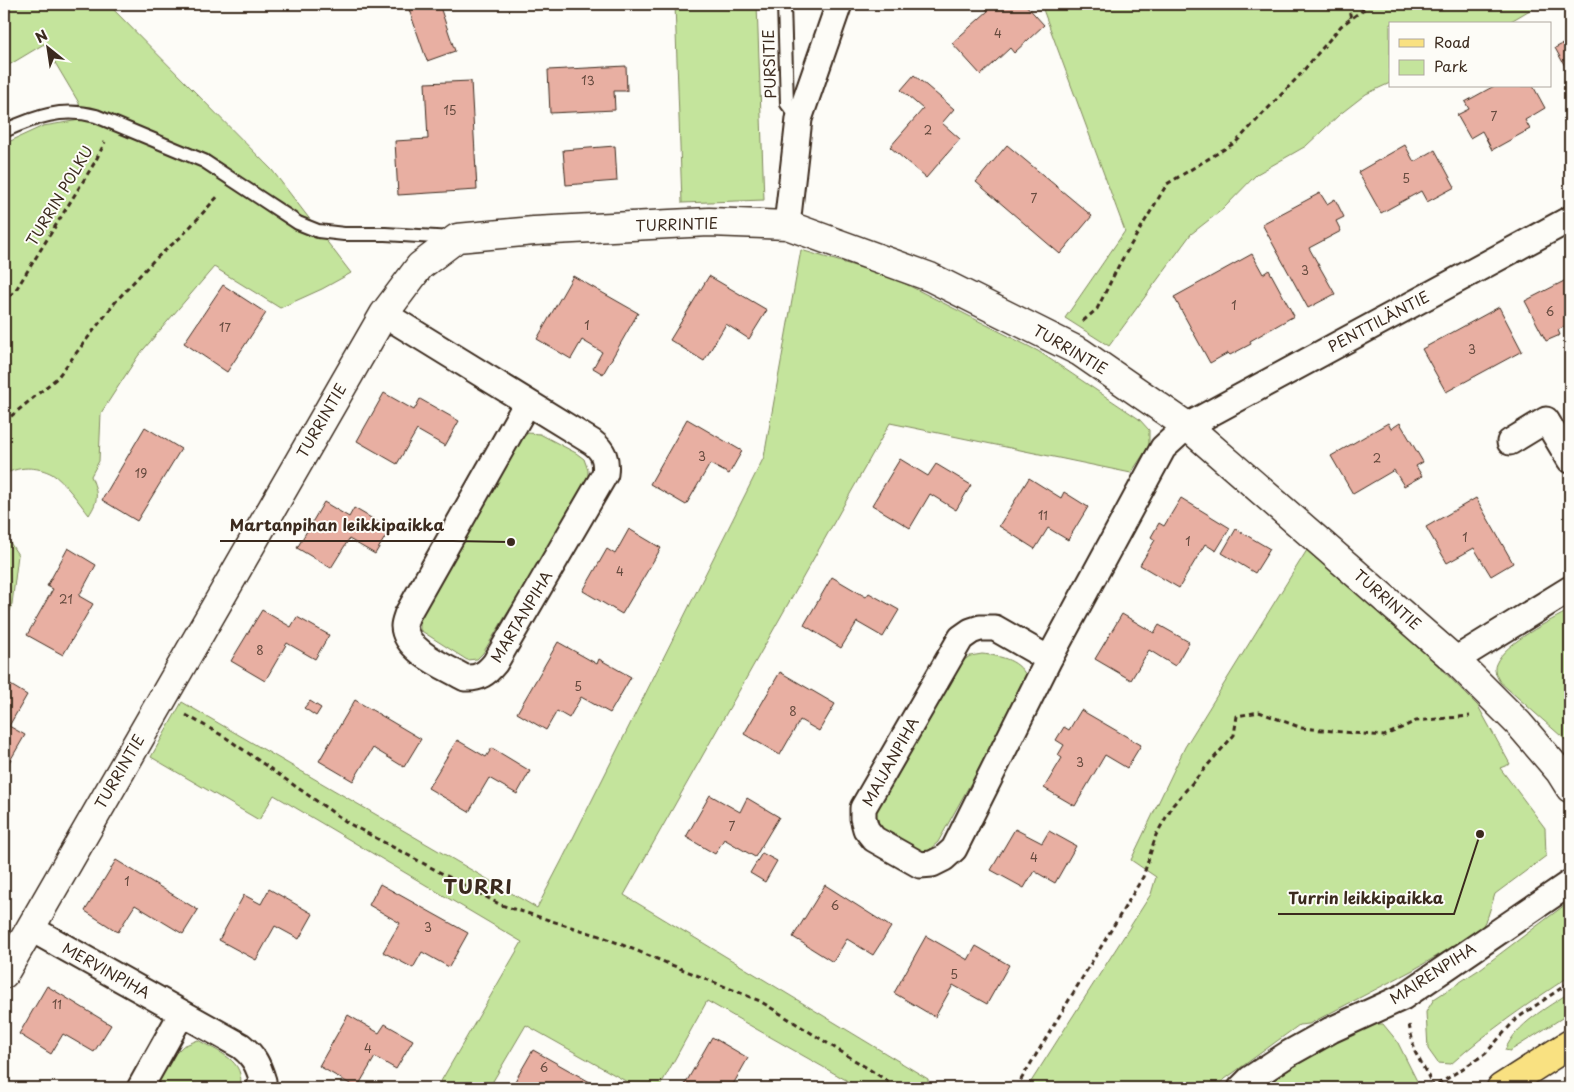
<svg xmlns="http://www.w3.org/2000/svg" width="1574" height="1092" font-family="'Playpen Sans',sans-serif">
<style>
.green{fill:#c4e49c;stroke:#80875d}
.building{fill:#e8afa2;stroke:#3b2a1e}
.lines{fill:none;stroke-linecap:round;stroke-linejoin:round}
.lane-casing{stroke:#3b2a1e;stroke-width:16}
.street-casing{stroke:#3b2a1e;stroke-width:29}
.secondary-casing{stroke:#3b2a1e;stroke-width:31}
.primary-casing{stroke:#3b2a1e;stroke-width:31}
.path{stroke:#3b2a1e;stroke-width:3;stroke-dasharray:5 4;stroke-linecap:butt}
.lane{stroke:#fdfcf7;stroke-width:12}
.street{stroke:#fdfcf7;stroke-width:25}
.secondary{stroke:#fdfcf7;stroke-width:28}
.primary{stroke:#f9e181;stroke-width:28}
.labels{text-anchor:middle;stroke-width:4;stroke-linejoin:round;paint-order:stroke}
.number-label{font-size:12px;fill:#664b3f}
.street-label{font-size:15px;fill:#3b2a1e;stroke:#fdfcf7}
.district-label{font-size:20px;font-weight:bold;letter-spacing:1px;fill:#3b2a1e;stroke:#fdfcf7}
.leader{fill:none;stroke:#3b2a1e;stroke-width:2}
.callout-dot{fill:#3b2a1e;stroke:#fdfcf7;stroke-width:2}
.callout-label{font-size:16px;text-anchor:middle;font-weight:bold;fill:#3b2a1e;stroke:#fdfcf7;stroke-width:4;stroke-linejoin:round;paint-order:stroke}
</style>
<rect width="100%" height="100%" fill="#fdfcf7"/>
<filter id="ink" filterUnits="userSpaceOnUse"><feTurbulence type="fractalNoise" baseFrequency=".02" numOctaves="2"/><feDisplacementMap in="SourceGraphic" scale="10" xChannelSelector="R" yChannelSelector="G"/><feConvolveMatrix kernelMatrix="1 2 1 2 8 2 1 2 1" color-interpolation-filters="sRGB"/></filter>
<g filter="url(#ink)">
<path class="green" d="M4 4H108L272 170 351 273 322 289 280 308 214 267 138 356 101 413 99 461 91 476C98 493 99 500 89 515 80 504 64 481 52 474 37 466 17 466 4 475V144L43 126 80 120 79 103 44 44 4 68Z
M675 4H757L764 200 682 203Z
M1041 4H1540L1506 24H1390V83L1366 94 1339 115 1306 146 1257 174 1223 209 1191 234 1109 346 1065 318 1125 231Z
M801 250 892 277 1038 351 1139 419 1149 430V446L1131 473 890 423 624 895 928 1079 929 1088H860L707 1001 659 1088H638L526 1025 489 1088H437L522 942 274 795 259 820 151 757 182 702 537 908 562 860 764 457Z
M528 433 540 434 576 453 584 459 588 470V481L483 653 477 659 467 660 420 630V618L481 507 520 441Z
M4 533 18 555 12 604 4 630Z
M1307 550 1391 618 1478 706 1510 764 1500 768 1545 828 1546 856 1495 894 1488 916 1480 931 1413 970 1309 1024 1299 1025 1225 1079 1214 1088H1027L1151 894 1156 877 1131 860 1185 747Z
M1570 610V744L1500 682C1497 677 1493 670 1496 664 1505 642 1550 621 1570 610Z
M982 654C1001 656 1021 660 1028 680L938 842 929 850 918 854 880 831 875 824V813L961 662 970 656Z
M1570 901V976C1529 1003 1488 1031 1451 1064L1438 1063 1428 1049 1426 1012 1434 999 1480 969Z
M1570 992V1013L1510 1051 1505 1050C1517 1023 1547 1008 1570 992Z
M1367 1024H1383L1397 1041 1417 1081 1411 1088H1264L1285 1072Z
M198 1040C218 1052 246 1060 240 1088H155L175 1054 183 1046Z"/>
<path class="building" d="M407 4H439L455 51 427 61Z
M984 4H1025L1044 25 1014 53 1010 48 981 75 952 43 988 11 983 5Z
M1570 40V66L1566 68 1555 48Z
M626 66 627 91H614L615 110 550 113 548 70Z
M914 75 954 109 942 123 960 139 926 178 890 147 923 109 901 90Z
M471 81 477 190 398 195 395 141 428 139 425 83Z
M1494 86H1533L1545 108 1525 120 1530 129 1492 150 1482 131 1470 138 1457 115 1469 109 1465 102Z
M1007 145 1092 216 1060 254 976 182Z
M1405 145 1414 162 1435 150 1455 187 1427 202 1421 191 1381 213 1358 172Z
M615 146 617 181 566 185 563 150Z
M1320 193 1327 204 1335 199 1344 217 1336 221 1341 231 1309 248 1335 294 1308 308 1262 224Z
M1252 254 1263 274 1269 270 1294 316 1250 341 1251 344 1230 355 1228 353 1210 363 1174 297Z
M573 276 638 313 603 374 593 368 602 352 582 340 571 359 537 339Z
M709 276 767 310 749 339 726 324 704 361 670 340Z
M1570 278V323L1558 330 1560 335 1546 341 1525 301Z
M223 285 266 313 227 372 184 343Z
M1499 307 1522 351 1446 392 1422 349Z
M384 393 414 410 420 399 459 421 445 446 417 430 397 464 357 441Z
M687 419 742 451 729 474 710 464 686 505 650 484Z
M1388 423 1391 429 1400 423 1423 462 1416 466 1422 476 1404 486 1394 470 1353 494 1331 456Z
M145 427 181 449 137 521 102 500Z
M900 459 928 476 936 464 971 485 956 510 930 494 910 528 872 505Z
M1029 478 1061 498 1064 492 1088 507 1068 540 1048 528 1035 549 999 526Z
M1181 498 1230 528 1216 551 1205 544 1179 588 1140 565 1155 540 1151 537 1159 523 1164 526Z
M1476 498 1513 563 1491 576 1474 548 1447 563 1426 527Z
M324 502 349 517 354 508 390 529 375 554 349 539 331 568 297 548Z
M629 529 661 548 622 614 583 591 607 549 615 554Z
M1236 529 1270 549 1255 573 1222 553Z
M68 548 96 565 79 596 93 604 63 655 27 635 53 589 47 586Z
M832 577 866 597 869 593 899 610 883 637 857 622 841 648 804 625Z
M262 610 291 627 297 617 329 635 315 659 287 643 265 681 231 661Z
M1122 614 1154 633 1159 625 1189 642 1175 666 1149 650 1131 680 1095 659Z
M558 642 597 664 599 659 631 677 610 713 581 697 569 718 557 711 546 730 517 713Z
M780 672 835 704 819 731 800 720 780 755 744 734Z
M4 681 27 695 9 726 25 735 4 771Z
M355 700 421 739 404 767 373 748 353 781 319 761Z
M310 701 321 708 316 716 304 708Z
M1081 710 1141 745 1127 768 1105 755 1075 806 1044 788 1062 758 1058 755 1064 745 1056 740 1064 727 1069 730Z
M457 740 486 757 492 748 530 771 517 794 489 778 469 812 428 788Z
M710 795 740 812 747 798 779 817 755 857 724 839 715 854 686 837Z
M1015 829 1042 843 1049 831 1076 846 1055 883 1034 871 1024 888 991 870Z
M762 853 777 861 765 882 750 873Z
M116 860 198 910 183 934 135 905 118 932 85 911Z
M380 884 468 933 449 967 422 952 413 968 383 952 400 923 369 905Z
M825 885 891 927 873 955 847 939 833 962 793 937Z
M269 889 313 914 299 939 275 926 256 960 219 940 244 895 261 904Z
M926 936 968 960 976 946 1009 965 987 1004 953 985 935 1017 894 993Z
M47 986 111 1025 94 1052 63 1034 51 1054 19 1034Z
M348 1015 379 1033 385 1024 413 1040 396 1069 375 1057 357 1088 319 1066Z
M712 1037 748 1058 731 1088H687L684 1086Z
M533 1050 597 1086 595 1088H511Z"/>
<g class="lines">
<defs>
<path id="lane" d="M784 4 787 104 799 119
M4 131C35 117 62 107 96 116L204 161 298 223 318 231 344 234H385L453 238"/>
<path id="street" d="M787 225 799 119 839 4
M384 314 592 442C604 451 607 460 605 474L495 663C487 673 479 679 465 678 446 667 405 651 404 626 404 623 406 618 407 615L527 403
M1510 442 1546 420 1570 460
M1049 659 995 628H980L971 631 961 638 863 808V818L866 829 874 839 920 865 932 864 944 858 954 849 1049 659 1163 448 1187 426 1570 219
M1455 660 1570 589
M30 928 241 1046C254 1056 258 1065 263 1081L258 1088
M140 1088 182 1013
M1241 1088 1250 1079 1288 1054 1331 1030 1403 997 1570 883"/>
<path id="secondary" d="M4 974 384 314 420 266 457 238 534 231 709 222 787 225 930 277 1080 352 1187 426 1455 660 1519 724 1560 772 1570 788"/>
<path id="primary" d="M1501 1088 1570 1044"/>
</defs>
<use href="#lane" class="lane-casing"/>
<use href="#street" class="street-casing"/>
<use href="#secondary" class="secondary-casing"/>
<use href="#primary" class="primary-casing"/>
<path class="path" d="M1348 4 1351 19
M4 303 17 288 95 162 105 142
M1083 321 1097 309 1120 263 1167 184 1236 142 1298 77 1341 26 1371 4
M4 422 57 378 117 300 154 260 182 236 219 195
M186 715 225 737 348 823 501 905 603 937 760 1001 899 1088
M1409 1025 1415 1052 1434 1087 1485 1054 1516 1019 1570 982
M1016 1088 1143 877 1156 835 1173 805 1234 735 1237 716 1259 712 1302 728 1384 736 1416 721 1470 716"/>
<use href="#lane" class="lane"/>
<use href="#street" class="street"/>
<use href="#secondary" class="secondary"/>
<use href="#primary" class="primary"/>
</g>
</g>
<g class="labels">
<g class="number-label">
<text x="998" y="38">4</text>
<text x="588" y="85">13</text>
<text x="450" y="115">15</text>
<text x="1494" y="121">7</text>
<text x="928" y="135">2</text>
<text x="1406" y="183">5</text>
<text x="1034" y="203">7</text>
<text x="1305" y="275">3</text>
<text x="1234" y="310">1</text>
<text x="1550" y="316">6</text>
<text x="587" y="330">1</text>
<text x="225" y="332">17</text>
<text x="1472" y="354">3</text>
<text x="702" y="461">3</text>
<text x="1377" y="463">2</text>
<text x="141" y="478">19</text>
<text x="1043" y="520">11</text>
<text x="1465" y="542">1</text>
<text x="1188" y="546">1</text>
<text x="620" y="576">4</text>
<text x="66" y="604">21</text>
<text x="260" y="655">8</text>
<text x="578" y="691">5</text>
<text x="793" y="716">8</text>
<text x="1080" y="767">3</text>
<text x="732" y="831">7</text>
<text x="1034" y="862">4</text>
<text x="127" y="886">1</text>
<text x="835" y="910">6</text>
<text x="428" y="932">3</text>
<text x="954" y="979">5</text>
<text x="57" y="1009">11</text>
<text x="368" y="1053">4</text>
<text x="544" y="1072">6</text>
</g>
<g class="street-label">
<text transform="translate(770 64) rotate(-92)" y="5">PURSITIE</text>
<text transform="translate(60 196) rotate(-59)" y="5">TURRIN POLKU</text>
<text transform="translate(677 225) rotate(-2)" y="5">TURRINTIE</text>
<text transform="translate(1379 322) rotate(-28)" y="5">PENTTILÄNTIE</text>
<text transform="translate(1070 350) rotate(30)" y="5">TURRINTIE</text>
<text transform="translate(322 421) rotate(-60)" y="5">TURRINTIE</text>
<text transform="translate(1387 600) rotate(41)" y="5">TURRINTIE</text>
<text transform="translate(522 617) rotate(-59)" y="5">MARTANPIHA</text>
<text transform="translate(891 762) rotate(-61)" y="5">MAIJANPIHA</text>
<text transform="translate(120 772) rotate(-60)" y="5">TURRINTIE</text>
<text transform="translate(106 971) rotate(29)" y="5">MERVINPIHA</text>
<text transform="translate(1433 974) rotate(-33)" y="5">MAIRENPIHA</text>
</g>
<g class="district-label">
<text x="478" y="894">TURRI</text>
</g>
</g>
<path class="leader" d="M511 542L453 541H220M1480 834L1454 914H1278"/>
<g class="callout-dot">
<circle cx="511" cy="542" r="5"/>
<circle cx="1480" cy="834" r="5"/>
</g>
<g class="callout-label">
<text x="337" y="531">Martanpihan leikkipaikka</text>
<text x="1366" y="904">Turrin leikkipaikka</text>
</g>
<rect width="1574" height="1092" fill="none" stroke="#fdfcf7" stroke-width="20"/>
<rect x="10" y="10" width="1554" height="1072" fill="none" stroke="#3b2a1e" stroke-width="2" filter="url(#ink)"/>
<rect x="1389" y="22" width="162" height="65" fill="#fdfcf7" stroke="#afa8a0"/>
<rect x="1399" y="39" width="25" height="8" fill="#f9e181" stroke="#afa8a0"/>
<text x="1434" y="48" font-size="15" fill="#3b2a1e">Road</text>
<rect x="1399" y="60" width="25" height="15" fill="#c4e49c" stroke="#afa8a0"/>
<text x="1434" y="72" font-size="15" fill="#3b2a1e">Park</text>
<g transform="translate(48 48) rotate(330)" stroke="#fdfcf7" stroke-width="4" paint-order="stroke">
<path d="M0-4L9 19L0 12L-9 19Z" fill="#3b2a1e"/>
<text y="-8" font-size="14" font-weight="bold" text-anchor="middle" fill="#3b2a1e">N</text>
</g>
</svg>
